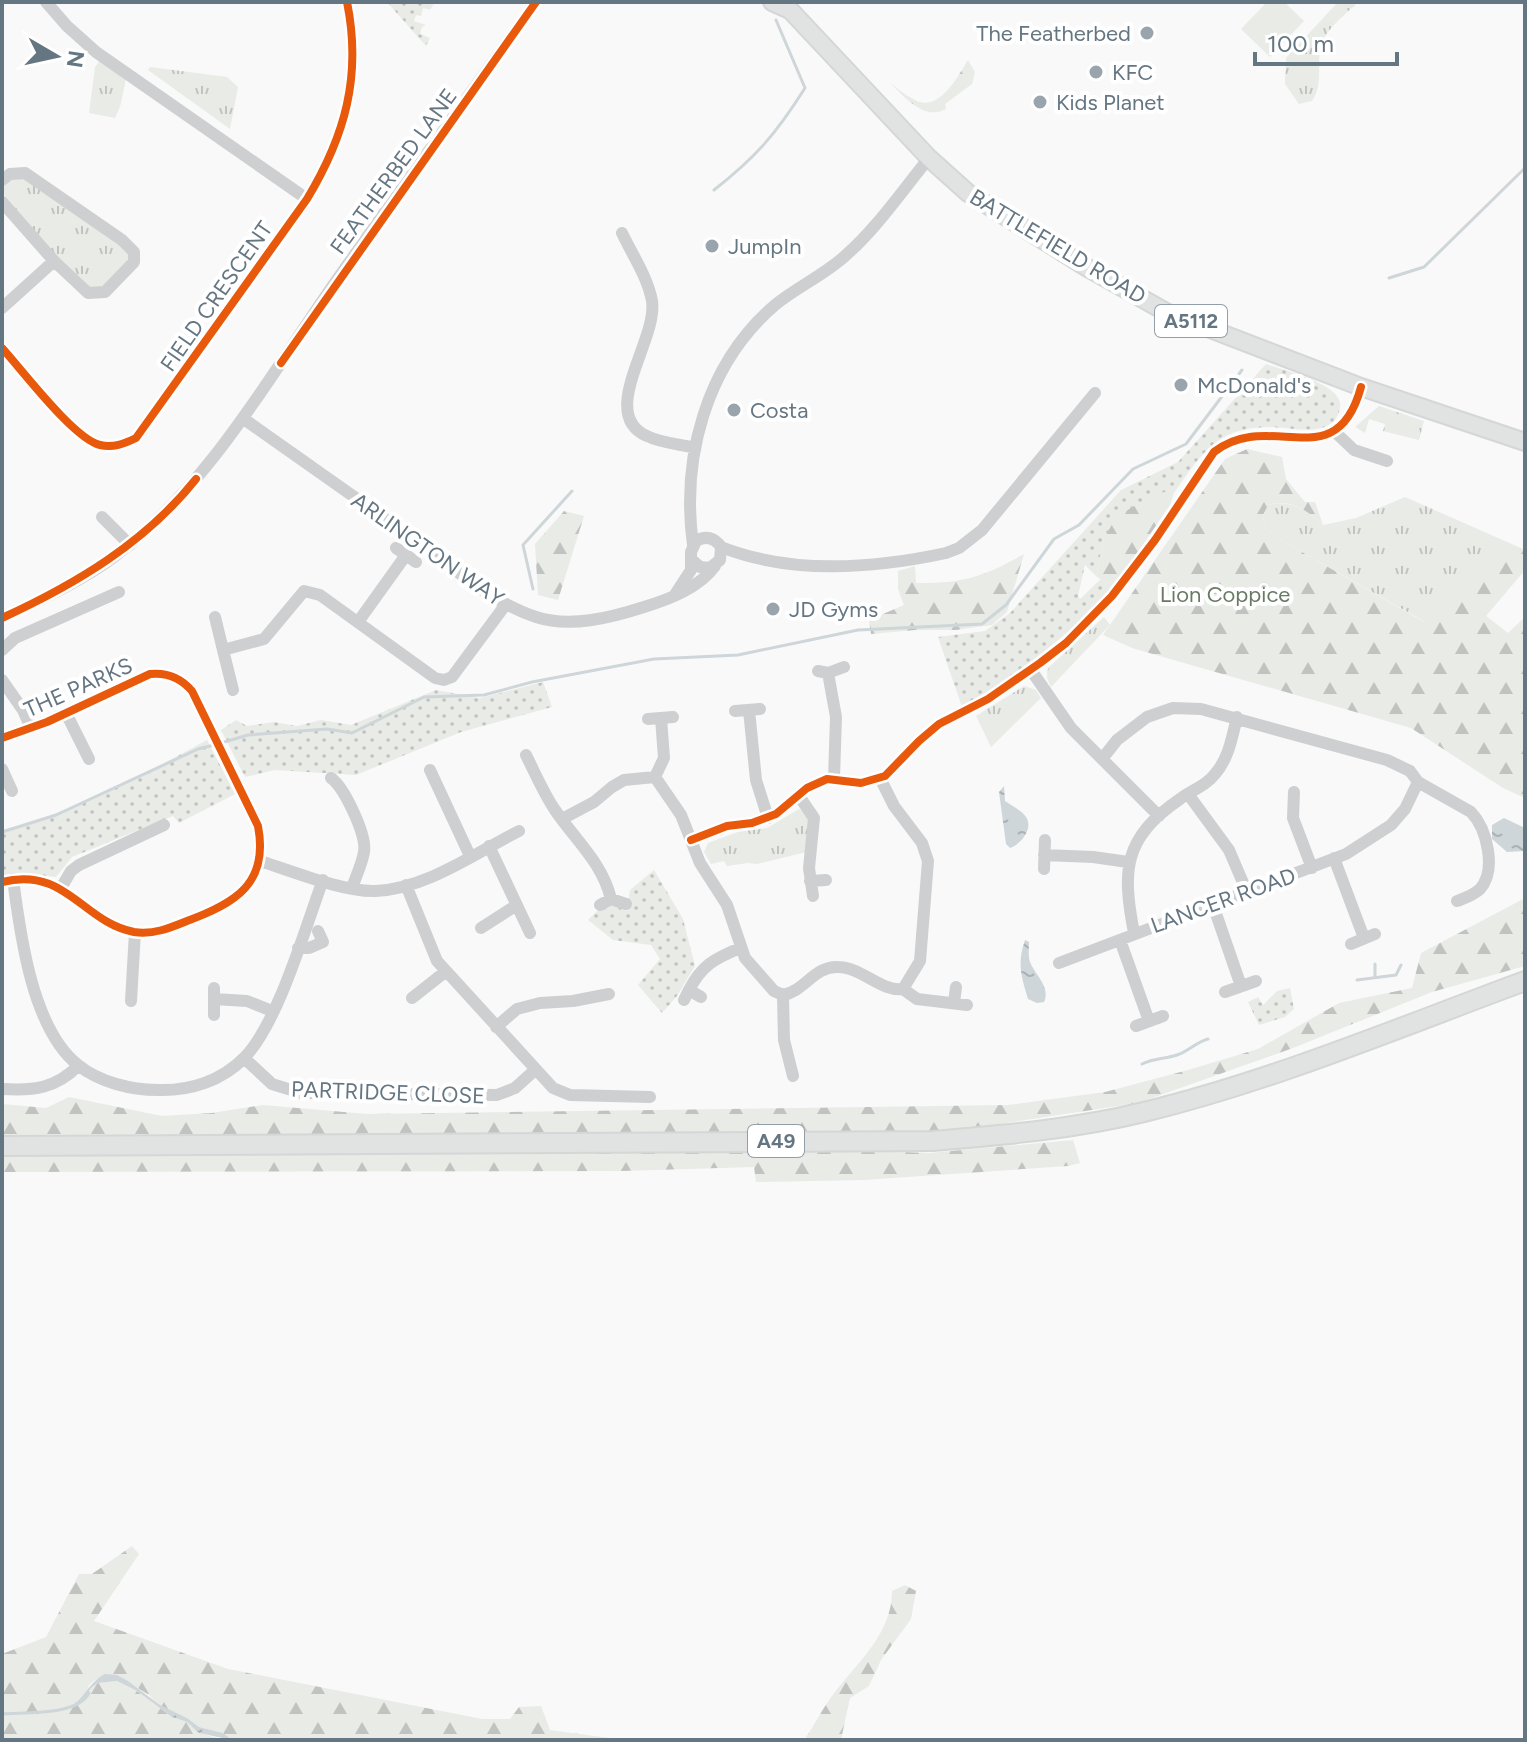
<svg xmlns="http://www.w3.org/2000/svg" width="1527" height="1742" font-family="Figtree,sans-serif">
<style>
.grass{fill:url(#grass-tufts)}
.forest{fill:url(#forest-firs)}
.park{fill:url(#park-dots)}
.pitch{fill:#e8ebe6}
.water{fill:url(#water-ripples)}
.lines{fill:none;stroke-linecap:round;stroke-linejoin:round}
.stream{stroke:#ced6d9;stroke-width:3}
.major-casing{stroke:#d5d6d7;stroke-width:20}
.highway-casing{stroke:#d5d6d6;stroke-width:22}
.minor{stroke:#cecfd0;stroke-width:12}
.major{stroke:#e1e2e2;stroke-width:16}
.highway{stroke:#e1e2e2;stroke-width:18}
.cycleway-casing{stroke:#fff;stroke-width:13}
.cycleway{stroke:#e8590c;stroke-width:8}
.poi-dot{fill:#99a4ac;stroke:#fff;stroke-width:3}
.labels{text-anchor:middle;stroke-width:8;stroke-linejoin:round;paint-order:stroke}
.shield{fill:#fff;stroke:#939fa8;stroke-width:2}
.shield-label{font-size:20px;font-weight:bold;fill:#657683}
.poi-label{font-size:22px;fill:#657683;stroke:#fff;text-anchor:start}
.street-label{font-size:22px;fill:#657683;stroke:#fff}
.park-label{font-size:22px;fill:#687a64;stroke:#fff}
</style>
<defs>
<pattern id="grass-tufts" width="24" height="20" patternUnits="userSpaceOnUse" patternTransform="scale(2)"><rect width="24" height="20" fill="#e8ebe6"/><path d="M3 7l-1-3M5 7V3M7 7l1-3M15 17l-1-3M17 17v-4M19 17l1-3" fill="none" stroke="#c0c3c0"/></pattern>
<pattern id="forest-firs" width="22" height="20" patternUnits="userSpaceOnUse" patternTransform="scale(2)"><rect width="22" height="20" fill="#e8ebe6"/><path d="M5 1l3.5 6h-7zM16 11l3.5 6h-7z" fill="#c0c3c0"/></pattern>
<pattern id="park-dots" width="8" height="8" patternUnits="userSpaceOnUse" patternTransform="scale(2)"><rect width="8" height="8" fill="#e8ebe6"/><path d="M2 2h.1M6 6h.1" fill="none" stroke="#c0c3c0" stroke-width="1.8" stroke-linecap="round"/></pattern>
<pattern id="water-ripples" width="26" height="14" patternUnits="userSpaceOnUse" patternTransform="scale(2)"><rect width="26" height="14" fill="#ced6d9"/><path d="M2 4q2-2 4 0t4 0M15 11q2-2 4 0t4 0" fill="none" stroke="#abb2b5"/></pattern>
</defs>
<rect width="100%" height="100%" fill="#f9f9f9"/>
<path class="grass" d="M1338 2H1358C1346 14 1326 29 1321 45 1316 64 1324 84 1312 101L1299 104 1285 84 1286 58Z
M100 60 126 79 120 107 115 118 89 113 95 67Z
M150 67 227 77 238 87 230 129 148 70Z
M9 177H25L127 248C134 264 114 277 104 288L91 289 83 284 7 202C3 192 1 186 9 177Z
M1379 406 1424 421 1419 440 1383 431 1385 424 1369 419 1365 433 1355 427Z
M1405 497 1514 545 1425 622 1281 540 1265 528 1263 515 1268 505C1290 499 1307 510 1323 525L1356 518Z
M1104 617 1110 625 1051 687 1047 678 1048 668Z
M1024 686 1036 690 1041 698 991 747 976 716Z
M799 809 809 815 807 852 757 864 748 863 727 866 724 861 711 864 704 852 708 843 738 832 767 828Z"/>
<path class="forest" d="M968 60 975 72 972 84 945 104 946 109C924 121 906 98 890 83 898 89 908 97 917 101 940 111 958 76 968 60Z
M1247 449 1282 457 1286 479 1305 502H1315L1323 525C1307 510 1290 498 1268 505L1263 515 1265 528 1281 540 1424 622 1514 545 1525 550V570L1486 616 1508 633 1525 617V798L1503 788 1411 728 1132 648 1103 635 1225 459Z
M1169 490 1174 493 1170 505 1121 577 1107 583 1097 577C1103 518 1118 511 1169 490Z
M564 511 584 516 558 600 538 595 535 544Z
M1024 554 1007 612 992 625 956 630H915L871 634 869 620 904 605 898 589V571L915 566 916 583C961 584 986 576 1024 554Z
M1525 898V966L1432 992 1293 1048 1138 1103 967 1129 919 1132 2 1135V1104L46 1108 69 1097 162 1116 212 1113 263 1105 367 1114 1008 1105 1105 1092 1188 1070 1258 1049 1339 1003 1412 988 1421 953Z
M1073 1140 1080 1163 1068 1166 863 1180 756 1182 754 1167 621 1171 2 1172V1155L820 1149 929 1153Z
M132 1546 139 1554 94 1621 228 1669 482 1719H510L519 1707 541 1706 550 1730 624 1740H232L223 1733 199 1727 187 1718 159 1705 149 1695 117 1675 96 1679 89 1685 85 1697 79 1701 87 1696 91 1688 98 1683 117 1681 137 1691 172 1717 187 1722 199 1733 224 1740H2V1654L46 1637 79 1574H92Z
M905 1585 916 1591 911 1619 881 1660 869 1686 850 1698 841 1740H804C815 1725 823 1707 835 1692 859 1661 892 1633 892 1591Z"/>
<path class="park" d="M387 2 434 3 430 10 423 8 421 16 416 15 414 21 426 25 422 27 420 34 430 38 426 46Z
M1266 364C1285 371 1345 384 1340 408 1334 440 1291 427 1270 427 1256 427 1240 429 1228 435 1204 446 1189 472 1174 493L1169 490C1118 511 1103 519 1097 577L1085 565 1078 596 1080 599 1101 579 1107 583 1121 577C1078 630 1020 673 962 707L938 637 985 631 1010 613 1121 490 1178 462Z
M543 682 552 707 461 732 356 775 275 770 245 777 221 730 236 720 247 726 274 722 297 726 321 720 351 725 436 690 480 698Z
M207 740 235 794 179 823 173 816 72 857 56 877 24 874 2 879V830C72 814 144 774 207 740Z
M654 870 683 919 695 966 677 996 662 1013 638 985 660 959 651 945 613 940 588 920 600 908 614 905 627 911 630 890Z
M1290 988 1294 1009 1285 1017 1259 1025 1248 1002 1258 997 1263 1005 1277 991Z"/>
<path class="pitch" d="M1267 2H1284L1304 21 1270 57 1241 29Z"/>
<path class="water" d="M1004 786 1005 801C1011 805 1022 811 1026 817 1034 829 1020 845 1010 848L1006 844 999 792Z
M1504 818 1525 828 1524 851 1507 852 1492 839V825Z
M1025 940 1029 942C1029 948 1028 956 1030 962 1035 975 1051 987 1044 1002L1037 1003 1028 999C1021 976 1017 963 1025 940Z
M105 1674 117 1675 128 1681 160 1705 187 1718 199 1727 223 1733 232 1740 199 1733 187 1722 172 1717 137 1691 117 1681 98 1683 91 1688 84 1700 72 1706C86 1696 89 1682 105 1674Z"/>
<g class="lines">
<path class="stream" d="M714 190C756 157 776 134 805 88L776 20
M1389 278 1424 267 1525 168
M533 589 523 545 572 491
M221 743 248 735 327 729 352 733 424 697 484 695 532 682 654 659 738 655 858 630 982 624 1006 605 1054 539 1079 525 1133 469 1186 444 1242 370
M2 832 56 815 198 749 214 745
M1375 976V964
M1357 980 1396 975 1401 965
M1142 1064C1154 1058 1165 1059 1177 1055 1188 1052 1196 1042 1208 1039
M2 1714C26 1712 77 1716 89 1693"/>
<defs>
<path id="major" d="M772 2 790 10 929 158 968 193 1086 267 1166 312 1361 387 1525 442"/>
<path id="highway" d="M2 1146 933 1141C1004 1135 1075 1129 1144 1112 1275 1080 1400 1027 1525 981"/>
</defs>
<use href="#major" class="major-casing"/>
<use href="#highway" class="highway-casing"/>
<path class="minor" d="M46 2 67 26 96 52 307 199
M2 180 10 174 25 173 122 240 134 252V262L105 292 88 293 54 261 2 202
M622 233C632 254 648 278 652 301 658 340 597 414 647 436 661 443 679 444 695 448
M2 308 54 261
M2 348C22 370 74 439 100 445 113 448 124 444 136 438L307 199C345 136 362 76 347 2
M244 419C304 462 364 503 423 546 459 572 493 603 536 617 570 628 610 618 644 607 670 599 699 588 715 566
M1335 432 1354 450 1387 461
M102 517 130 545
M693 545C681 458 706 364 775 305 797 287 824 275 845 256 877 228 902 191 929 158
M721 547C792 575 872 569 946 553L959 548 982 530 1095 393
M396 548 416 562
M676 593 691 570V552L696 541C706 535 715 538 721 547L720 560 710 568 700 567 692 560
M215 617 223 650
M2 618C40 600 80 582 114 557 213 482 271 373 341 274 405 183 471 93 536 2
M358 622 406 555
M2 650 15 638 119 592
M1031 670 1071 728 1159 816
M818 671 828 673 844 667
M828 673 836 717 834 778
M2 680 23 710 31 728
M233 690 223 650 264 639 304 591 320 595 435 678 444 680 452 677 506 604
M749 710 756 780 768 818
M735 711 760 709
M66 713 89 759
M648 719 673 717
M2 738 47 722 150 674C168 672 181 678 192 691L258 826C269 883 236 903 187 921 170 928 153 935 134 932 82 922 66 866 2 882
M526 755C535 773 544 794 555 810 576 841 602 862 611 899
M1102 759 1117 740 1147 717 1173 708 1201 709 1387 760 1410 771 1418 782 1471 812C1487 829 1497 870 1480 889 1474 895 1465 898 1457 901
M2 769 12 791
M430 770 470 856
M655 777 664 758 661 718
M331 778C344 787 367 835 364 852 362 864 356 876 352 888
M1294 792 1293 818 1312 868
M1188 794 1229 850 1247 892
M799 796 814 818 809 868 813 896
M562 819 594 802 612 787 624 780 655 777 681 815 700 863 727 905 745 958 774 991 783 995 784 1040 793 1076
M691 840 727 826 752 823 776 814 807 788 827 779 861 783 885 776 919 741 939 724 988 699 1040 663 1066 643 1112 596 1155 540 1214 452C1270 408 1336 479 1361 387
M489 846 530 933
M1044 855 1093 857 1128 862
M1334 858 1364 938
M260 861C292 871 343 892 375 891 426 889 475 853 519 831
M1044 869 1045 840
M13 879C20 933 32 1029 78 1065 99 1082 131 1090 158 1090 190 1091 222 1081 245 1057 279 1021 305 928 323 880
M810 881 826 880
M406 885 437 961 553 1088 570 1095 650 1097
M61 888 71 871 79 865 164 825
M600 905 611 899 626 904
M1213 905 1241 986
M481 928 517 905
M1134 933C1122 870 1123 838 1180 799 1192 790 1206 786 1215 774 1229 758 1232 737 1237 717
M1120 940 1149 1021
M1351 944 1375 934
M298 948H309L323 942 318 931
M1059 963 1346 854 1391 825 1405 809 1418 782
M903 989 917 999 967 1005
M689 990C702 965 714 959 740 948
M1225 992 1256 981
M783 995C805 991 814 966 838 967 861 967 881 992 903 989L920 961 928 861 922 843 894 806 880 778
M412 998 445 972
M214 999 247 1001 272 1011
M684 1000 689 990 701 997
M131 1001 135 932
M954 1003 956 987
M214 1015V988
M1136 1026 1163 1016
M496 1027 517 1009 540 1003 573 1001 609 994
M244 1058 272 1084 301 1093 497 1095 515 1088 535 1070
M3 1089C34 1091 56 1088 78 1066"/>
<use href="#major" class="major"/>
<use href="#highway" class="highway"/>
<defs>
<path id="cycleway" d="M2 348C22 370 74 439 100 445 113 448 124 444 136 438L307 199C345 136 362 76 347 2
M281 363 536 2
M2 618C76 584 145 543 196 479
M2 738 47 722 150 674C168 672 181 678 192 691L258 826C269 883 236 903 187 921 170 928 153 935 134 932 82 922 66 866 2 882
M691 840 727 826 752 823 776 814 807 788 827 779 861 783 885 776 919 741 939 724 988 699 1040 663 1066 643 1112 596 1155 540 1214 452C1270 408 1336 479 1361 387"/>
</defs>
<use href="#cycleway" class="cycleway-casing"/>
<use href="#cycleway" class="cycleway"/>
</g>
<g class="poi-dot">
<circle cx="1147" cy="33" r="8"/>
<circle cx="1096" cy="72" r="8"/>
<circle cx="1040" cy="102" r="8"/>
<circle cx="712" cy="246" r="8"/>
<circle cx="1181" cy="385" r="8"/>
<circle cx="734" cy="410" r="8"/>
<circle cx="773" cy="609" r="8"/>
</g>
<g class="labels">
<g class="shield">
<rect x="1155" y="305" width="72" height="32" rx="6"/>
<rect x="748" y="1125" width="56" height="32" rx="6"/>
</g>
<g class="shield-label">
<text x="1191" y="328">A5112</text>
<text x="776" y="1148">A49</text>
</g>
<g class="poi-label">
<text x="1131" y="41" text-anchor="end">The Featherbed</text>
<text x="1112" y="80">KFC</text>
<text x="1056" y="110">Kids Planet</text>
<text x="728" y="254">JumpIn</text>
<text x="1197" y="393">McDonald's</text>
<text x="750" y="418">Costa</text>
<text x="789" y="617">JD Gyms</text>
</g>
<g class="street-label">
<text transform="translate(393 171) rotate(-54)" y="8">FEATHERBED LANE</text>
<text transform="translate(1058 246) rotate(31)" y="8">BATTLEFIELD ROAD</text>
<text transform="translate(216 296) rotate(-55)" y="8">FIELD CRESCENT</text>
<text transform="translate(428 549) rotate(35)" y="8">ARLINGTON WAY</text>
<text transform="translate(78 687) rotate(-24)" y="8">THE PARKS</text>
<text transform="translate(1223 900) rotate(-20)" y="8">LANCER ROAD</text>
<text transform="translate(388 1092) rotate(2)" y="8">PARTRIDGE CLOSE</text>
</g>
<g class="park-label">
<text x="1225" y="602">Lion Coppice</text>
</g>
</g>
<rect width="1527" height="1742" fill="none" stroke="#657683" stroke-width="8"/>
<g transform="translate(56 56) rotate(99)" stroke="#ffffff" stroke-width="6" paint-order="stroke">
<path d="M0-6L14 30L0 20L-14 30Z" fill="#657683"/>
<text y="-12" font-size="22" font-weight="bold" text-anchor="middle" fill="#657683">N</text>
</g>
<path d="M1255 52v12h142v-12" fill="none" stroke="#657683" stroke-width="4"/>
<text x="1267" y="52" font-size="24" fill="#657683" stroke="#ffffff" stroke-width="6" paint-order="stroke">100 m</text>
</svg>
